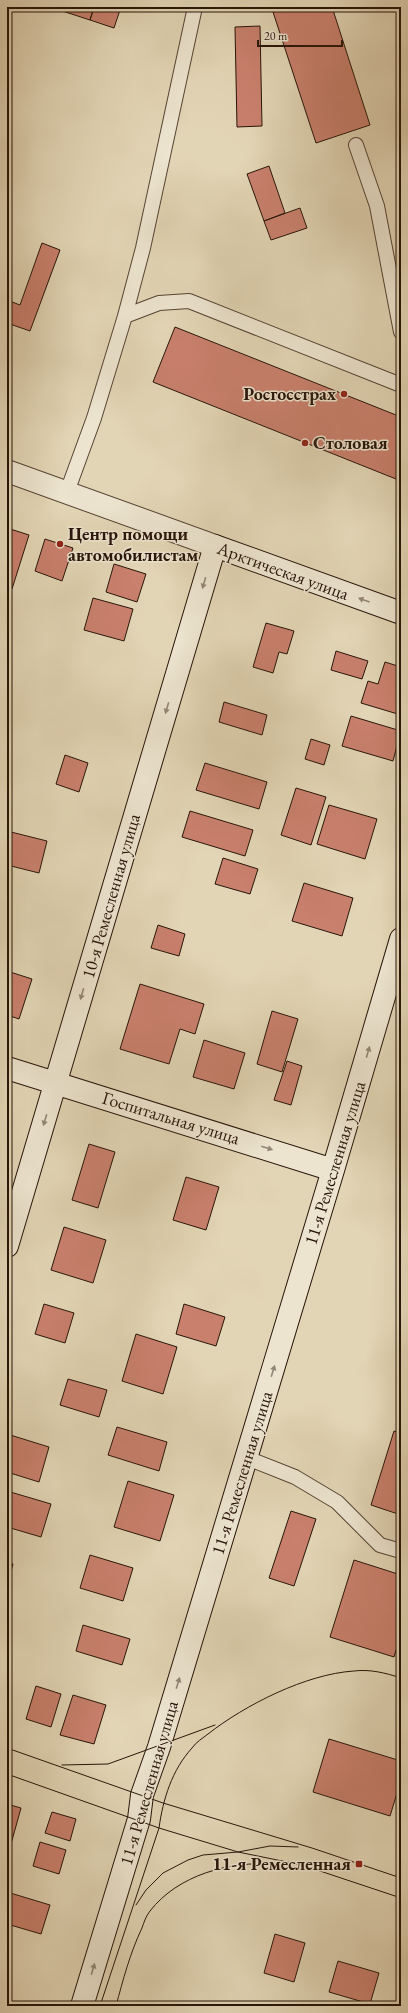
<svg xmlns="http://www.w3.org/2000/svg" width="408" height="2013" font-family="'EB Garamond',serif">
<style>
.building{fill:#c9806d;stroke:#271409}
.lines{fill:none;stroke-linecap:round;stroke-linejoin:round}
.service-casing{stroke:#564434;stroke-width:16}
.tertiary-casing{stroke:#564434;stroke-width:24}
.secondary-casing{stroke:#271409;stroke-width:24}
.service{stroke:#ece4cf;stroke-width:14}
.tertiary{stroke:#ece4cf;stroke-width:22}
.secondary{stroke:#ece4cf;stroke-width:22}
.tram{stroke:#271409;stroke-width:1}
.oneway{fill:#938676}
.poi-dot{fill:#8f2418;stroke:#ece4cf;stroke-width:1.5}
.labels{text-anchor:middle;stroke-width:3;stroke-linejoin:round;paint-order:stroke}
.poi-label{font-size:18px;font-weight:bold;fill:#271409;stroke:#ece4cf;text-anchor:end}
.street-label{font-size:18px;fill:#271409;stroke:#ece4cf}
</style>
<rect width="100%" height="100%" fill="#e2d5b5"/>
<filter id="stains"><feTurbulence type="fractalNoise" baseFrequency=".005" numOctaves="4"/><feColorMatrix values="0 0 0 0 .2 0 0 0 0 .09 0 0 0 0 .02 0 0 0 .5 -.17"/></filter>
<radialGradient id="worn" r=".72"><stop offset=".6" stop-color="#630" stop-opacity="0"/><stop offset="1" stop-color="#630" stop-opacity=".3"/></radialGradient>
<path class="building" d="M50 7H94L90 20Z
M94 7H121L114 28 90 20Z
M289 7H332L370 125 316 143 273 12Z
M260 26 262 126 237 127 235 27Z
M269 166 285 213 264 221 247 174Z
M300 208 307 228 271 240 264 221Z
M42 243 60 250 30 331 7 323V300L20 305Z
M175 327 401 417V481L153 382Z
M7 528 29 535 12 589 7 588Z
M45 539 73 548 62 581 35 571Z
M114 564 146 574 137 602 106 592Z
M93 598 133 609 124 641 84 630Z
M266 623 294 631 287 654 279 652 273 673 253 667Z
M336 651 368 661 362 679 331 670Z
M385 662 401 667V715L361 703 368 681 378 684Z
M224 702 267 715 262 735 219 722Z
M351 716 401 731 393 761 342 746Z
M311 739 330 745 324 765 305 759Z
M65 755 88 763 79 792 56 784Z
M205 763 267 782 259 809 196 790Z
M296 788 326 797 311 845 281 835Z
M329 805 377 819 365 859 317 844Z
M190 811 253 830 245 856 182 837Z
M7 831 47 841 39 873 7 865Z
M223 858 258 869 250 894 215 884Z
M304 883 353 898 342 936 292 921Z
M158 925 185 934 179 956 151 948Z
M7 971 32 979 19 1019 7 1015Z
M140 984 204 1004 195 1034 180 1029 169 1064 120 1049Z
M272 1011 298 1019 282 1072 257 1064Z
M204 1040 245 1053 234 1089 193 1077Z
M287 1061 302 1066 291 1105 274 1100Z
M89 1144 115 1152 98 1208 72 1200Z
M186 1177 219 1187 206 1230 173 1220Z
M64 1227 106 1240 93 1283 51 1270Z
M44 1304 74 1313 65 1343 35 1334Z
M184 1304 225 1317 216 1346 176 1334Z
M136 1334 177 1347 163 1394 122 1381Z
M68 1379 107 1390 99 1417 60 1405Z
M117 1427 167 1442 159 1471 108 1455Z
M394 1431 401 1433V1515L371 1505Z
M7 1434 49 1447 39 1482 7 1472Z
M128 1481 174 1495 160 1541 114 1527Z
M7 1491 51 1504 41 1537 7 1527Z
M291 1511 316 1519 294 1586 269 1578Z
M90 1555 133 1568 123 1601 80 1588Z
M354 1560 401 1575V1634L394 1657 330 1637Z
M7 1562 13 1564 7 1586Z
M83 1625 130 1639 122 1665 76 1651Z
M36 1686 61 1694 51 1727 26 1719Z
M73 1695 106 1705 94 1744 60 1735Z
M329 1739 401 1761V1780L390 1816 313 1792Z
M7 1804 21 1808 11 1844 7 1843Z
M52 1812 76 1819 70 1841 45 1833Z
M40 1842 66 1850 59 1874 33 1866Z
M7 1892 50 1905 41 1934 7 1924Z
M275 1934 305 1943 294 1982 264 1973Z
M338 1961 379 1973 370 2004 329 1992Z"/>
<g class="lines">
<defs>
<path id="service" d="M356 145 377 206 401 332
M125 316 159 303 189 301 401 385
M67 492 94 418 125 316 143 248 195 7
M247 1458 295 1477 337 1502 380 1545 401 1551"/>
<path id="tertiary" d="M7 471 215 546"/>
<path id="secondary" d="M7 1068 333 1170
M7 1246 215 546 401 613
M82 2006 139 1819 142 1795 159 1747 333 1170 401 939"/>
</defs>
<use href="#service" class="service-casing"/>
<use href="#tertiary" class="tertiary-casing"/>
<use href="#secondary" class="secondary-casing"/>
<use href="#service" class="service"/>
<use href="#tertiary" class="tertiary"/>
<use href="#secondary" class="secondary"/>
<path class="tram" d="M7 1748 163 1803 312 1848 401 1878
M62 1765 108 1764 215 1725
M7 1774 159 1828 238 1852 302 1865 401 1898
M136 1905 146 1890 163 1873 188 1860 203 1855 238 1852 270 1846 298 1847
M100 2006 159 1828C163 1799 172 1770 192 1748 196 1742 203 1738 208 1734 245 1705 306 1674 354 1671 370 1669 386 1673 401 1678
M116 2006C123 1980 130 1953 142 1928 144 1922 146 1916 150 1911 178 1875 229 1861 274 1864"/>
</g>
<defs><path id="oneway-solid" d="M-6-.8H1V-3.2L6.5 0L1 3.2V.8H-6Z"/></defs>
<g class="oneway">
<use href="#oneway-solid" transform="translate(204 583) rotate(106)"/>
<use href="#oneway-solid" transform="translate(364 600) rotate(-160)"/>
<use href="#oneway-solid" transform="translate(167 708) rotate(106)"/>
<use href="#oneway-solid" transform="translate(82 994) rotate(106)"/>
<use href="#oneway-solid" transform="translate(368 1052) rotate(-74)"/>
<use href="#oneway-solid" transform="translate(45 1120) rotate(107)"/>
<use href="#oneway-solid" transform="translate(267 1148) rotate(17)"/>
<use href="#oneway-solid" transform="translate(273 1371) rotate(-73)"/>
<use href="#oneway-solid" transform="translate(178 1683) rotate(-73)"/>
<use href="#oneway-solid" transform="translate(93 1969) rotate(-73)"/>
</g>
<g class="poi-dot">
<circle cx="344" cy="394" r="4"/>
<circle cx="305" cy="443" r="4"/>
<circle cx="60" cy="544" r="4"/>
<rect x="355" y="1860" width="8" height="8" rx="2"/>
</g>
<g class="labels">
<g class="poi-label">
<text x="336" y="400">Росгосстрах</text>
<text x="313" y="449" text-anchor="start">Столовая</text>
<text x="68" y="540" text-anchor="start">Центр помощи<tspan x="68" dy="21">автомобилистам</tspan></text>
<text x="351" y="1870">11-я Ремесленная</text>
</g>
<g class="street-label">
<text transform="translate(283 571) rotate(20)" y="6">Арктическая улица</text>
<text transform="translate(111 896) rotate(-74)" y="6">10-я Ремесленная улица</text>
<text transform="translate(171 1118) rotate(17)" y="6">Госпитальная улица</text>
<text transform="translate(335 1163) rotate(-73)" y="6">11-я Ремесленная улица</text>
<text transform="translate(242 1473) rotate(-73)" y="6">11-я Ремесленная улица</text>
<text transform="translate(149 1783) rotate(-74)" y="6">11-я Ремесленная улица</text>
</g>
</g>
<rect width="408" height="2013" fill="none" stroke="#e2d5b5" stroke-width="24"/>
<rect x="8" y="8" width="392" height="1997" fill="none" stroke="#271409" stroke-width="2"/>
<rect x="12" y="12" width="384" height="1989" fill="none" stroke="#271409"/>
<path d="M258 40v6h84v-6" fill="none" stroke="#271409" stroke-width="2"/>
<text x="264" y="40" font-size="12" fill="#271409" stroke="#ece4cf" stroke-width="3" paint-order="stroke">20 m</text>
<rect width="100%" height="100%" filter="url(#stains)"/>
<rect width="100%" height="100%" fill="url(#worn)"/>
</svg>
